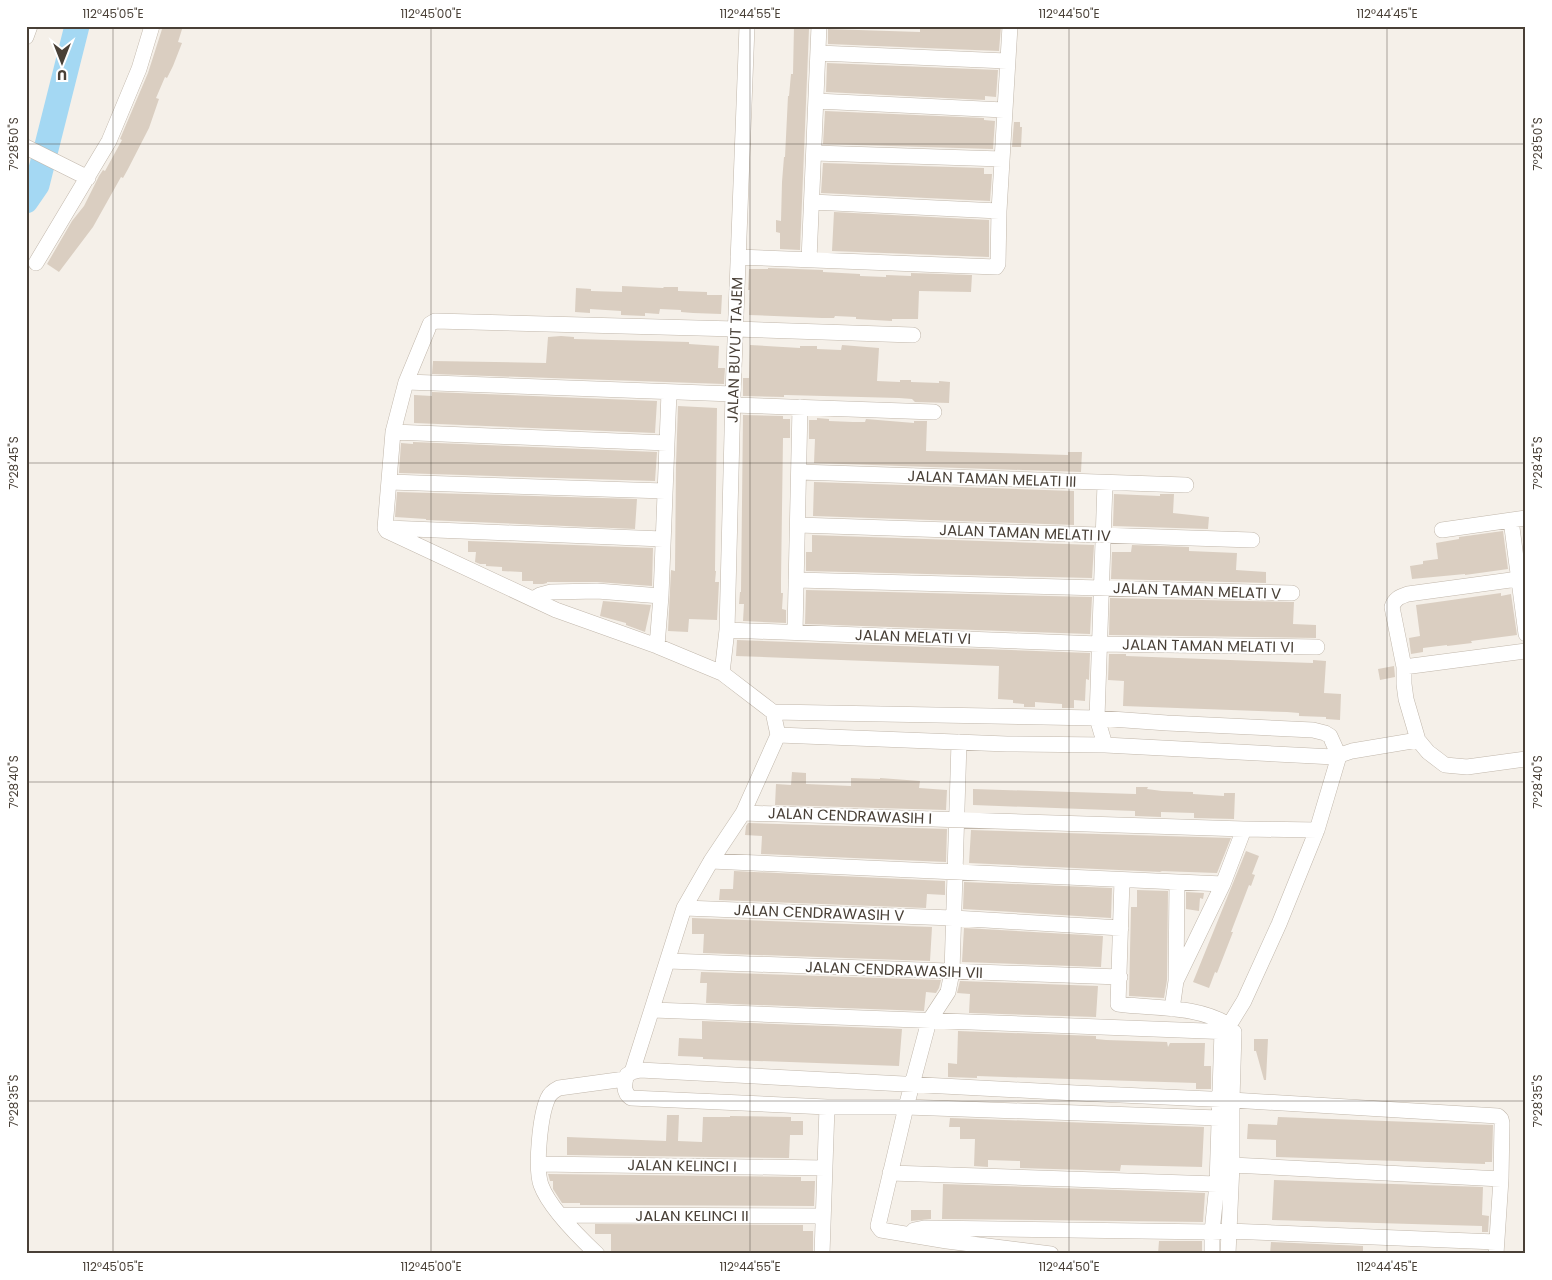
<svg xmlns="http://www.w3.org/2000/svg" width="1552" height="1280" font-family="Poppins,sans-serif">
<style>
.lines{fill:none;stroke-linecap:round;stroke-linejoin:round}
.river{stroke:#a4d8f3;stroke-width:25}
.building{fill:#dacec1}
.street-casing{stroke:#c1b7ab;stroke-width:16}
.street{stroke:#fff;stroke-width:15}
.ticks{fill:none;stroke:#494037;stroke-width:1;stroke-opacity:0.45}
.labels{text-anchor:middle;stroke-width:4;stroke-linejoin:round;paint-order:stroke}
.street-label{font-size:15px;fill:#494037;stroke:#fff}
.neatline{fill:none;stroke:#494037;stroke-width:2}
.ticks-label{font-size:12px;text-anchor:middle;fill:#494037}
</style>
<rect width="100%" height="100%" fill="#f5f0e9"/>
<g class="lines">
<path class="river" d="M26 201 37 185 77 26"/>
</g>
<path class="building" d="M163 26H183L178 42 182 43 173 66 167 78 165 77 156 98 159 99 149 128 128 169 123 178 121 177 93 227 59 272 47 264 72 221 84 206 99 176 103 170 105 171 122 140 120 139 148 73Z
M794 26H805V29H809L800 250 780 249V233L776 232V220L781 221 782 182 784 157H785L788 96H789L791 74H793Z
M920 26H1001L999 51 828 44V29L920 32Z
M827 63 998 70 996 97 985 96V100L826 92Z
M825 111 984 118V120L995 121 993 149 823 144Z
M1014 122H1020V127H1022L1021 147H1012Z
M823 163 984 168V174H992L990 201 821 193Z
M834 212 989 220V257L832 251Z
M768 268 823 270V272L860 274V276L886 277V275L911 276V273L972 275 971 292 919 291 918 319H892V321L856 319V317L835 316 834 318H822L749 315 750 290H748L749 269H768Z
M622 286 663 288 664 287H678V291L707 292V295H722L721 314 693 313 681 312V310L660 309 659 314 645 313V316L621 315V311L590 309V313L575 312 576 288 591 289V291L622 292Z
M561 336 574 337V339L689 342V344L719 346 718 368H725L724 384 432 374 433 361 546 363 548 337Z
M750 345 800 348V346H817V349L841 350 842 345 879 348 877 381 900 382V380H911V382L939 383V381L950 382 949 403 915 402 912 399 899 398 786 395H784V397L743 396V378H749Z
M432 392 657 401 655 433 414 423V395L432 396Z
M678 406 717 408 715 571H716L715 582H719L717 620 689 619 688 632 668 631 671 570 675 571 676 464Z
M743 415 783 416V419H790V438H783L781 580V593H783L782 609 786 610V623L743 621 744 604H739L740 592H741Z
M817 418 829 419V421L853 422H865L866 419 914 423V421H927L926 451 1068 455V452H1082L1081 472 814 463 815 439H809V420H817Z
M413 442 657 452 655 481 399 473 401 443 413 444Z
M814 482 1074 491V525L813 516Z
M397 492 637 499 635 529 426 520V519L395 517Z
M1114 494 1160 496V494H1174L1173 513 1209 517 1208 529 1113 526Z
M1503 531 1508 569 1465 575V574L1412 579 1410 566 1423 564V561L1438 559 1436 543 1459 539V537Z
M812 535 1094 545 1092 578 806 571V552H812Z
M468 541 653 548 652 586 597 582H547V583L543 584H533V581H522V572L502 571V567L486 566V564H480L475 562 476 552H468Z
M1132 545 1189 547V551L1237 553 1236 570 1266 572V583L1111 579 1112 552H1131Z
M806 590 1092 597 1090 634 805 624Z
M1501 593V596L1511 594 1517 635 1471 641 1472 643 1447 646V645L1423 648V652L1411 654 1409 638 1420 636 1416 605Z
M1110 598 1294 602 1293 624 1316 625V638L1109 635Z
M603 601 651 605 645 632 626 625V623L600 616Z
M737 640 1090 653 1089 680 1086 679 1085 701 1074 700V708H1062V704L1035 702V707H1024V704L1013 703V700L998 699 999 666 736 656Z
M1109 654H1126V656L1256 661 1313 663V660L1326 661 1324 693 1341 694 1340 720 1326 719V717L1299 716V713L1287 712 1123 706 1124 681 1108 680Z
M1394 666 1395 677 1380 680 1378 669Z
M792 772 806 773V784L851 786V778L880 779V778L920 781 919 788 947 790 946 810 775 805 776 784 791 785Z
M1136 787H1148L1147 789 1162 791 1193 792V794L1224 796V793H1235L1234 819 1194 818V813L1161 812V817L1135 816V811L973 805V789L1136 794Z
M748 823 947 829 946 862 761 854 762 836 745 835 746 826Z
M971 830 1231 838 1217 873 1160 871 1162 872 969 863Z
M1246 851 1259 856 1252 874 1255 875 1251 886 1249 885 1231 932H1233L1217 973 1215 972 1209 988 1193 982Z
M734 871 945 881V895L927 894 926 908 719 900 720 889H733Z
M964 882 1112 888 1111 918 963 909Z
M1137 890 1168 891 1167 980 1164 998 1129 996 1131 907H1137Z
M1186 892 1204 893 1203 899 1200 898 1199 911 1186 909Z
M692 918 932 927 930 961 703 953 704 934H692Z
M964 928 1103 936 1101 967 962 962Z
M701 972 941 980 939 988 936 993 926 992 924 1011 706 1003 707 983H700Z
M960 981 1098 986 1096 1017 969 1013 970 994 957 993Z
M702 1021 902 1029 899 1066 703 1059V1057L678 1056 679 1038 702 1039Z
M958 1031 1096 1036V1039L1106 1040 1167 1042 1168 1047 1170 1043H1205L1204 1066H1211V1089H1196V1083L1005 1077 977 1076V1078L948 1077V1063L957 1064Z
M1254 1039H1268L1266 1080H1264L1256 1051H1254Z
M667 1115H679L678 1141 702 1142 703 1117H730V1116L791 1117V1121H803V1135H790L789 1158 567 1155V1137L666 1141Z
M1278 1117 1493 1125 1492 1162H1485V1164L1458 1163 1276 1157V1140L1247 1139 1248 1124 1277 1125Z
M950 1118 1204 1127 1202 1167 1121 1165 1120 1171 1020 1168V1161L988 1160V1167L974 1166 975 1139H960V1127H949Z
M548 1174 801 1177V1181H815L814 1206 580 1205V1203H562L553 1189V1181H550Z
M1274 1180 1483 1187 1482 1215 1489 1216 1488 1232H1482V1226L1272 1220Z
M943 1184 1205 1193 1203 1222 942 1219Z
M911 1210H931V1219L911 1221Z
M595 1224 803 1225V1231H813V1254H611V1234H595Z
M1159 1241H1202V1254H1158Z
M1271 1242 1363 1246V1254H1270Z"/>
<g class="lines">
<defs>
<path id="street" d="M26 37 30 26
M818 53 1007 61
M816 101 1004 110
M26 147 88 178
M814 153 1002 159
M812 202 999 211
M738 257 996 267 998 264 999 211 1010 26
M809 260 819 26
M36 263 109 141 139 69 152 26
M406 382 733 394
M733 405 934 412
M393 432 667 443
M799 472 1186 485
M389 482 665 491
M1105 483 1097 718 1105 745
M1511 520 1526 634
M798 525 1252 540
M387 528 663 539
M1442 530 1526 518
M796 580 1292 593
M533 599 540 595 551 592 597 591 661 596
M727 630 1099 644 1317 647
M795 632 800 407
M657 646 661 596 669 392
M1526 651 1404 667V684L1406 699 1418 740 1428 752 1445 765 1467 767 1526 759
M1404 667 1392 607C1395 598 1400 597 1408 594L1526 578
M722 673 727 630 733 394 747 26
M773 712 1097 718 1167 723 1313 730 1325 733 1330 736 1339 756 1317 830 1279 924 1244 1001 1228 1027 1222 1031 1217 1184 1212 1232V1254
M778 735 1007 744 1105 745 1334 757 1352 751 1418 740
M959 742 952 972 948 992 929 1021 906 1107 878 1226 881 1230 947 1241 1051 1254
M743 813 1244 829 1317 830
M711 861 1223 884
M1122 880 1118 1004C1155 1009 1196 1005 1229 1025
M684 908 953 918 1121 928
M668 961 1120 977
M1176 981 1223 884 1244 829
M1172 1009 1176 981 1177 882
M653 1010 1232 1032
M632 1072 684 908 711 861 743 813 778 735 773 712 722 673 657 646 556 610 387 531 385 528 393 432 406 382 430 324 435 321 736 329 913 335
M1219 1118 906 1107H827L631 1098C623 1093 624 1083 627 1075L632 1072 640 1070 1076 1093 1232 1100 1498 1116 1501 1119 1502 1123 1501 1179 1496 1254
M539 1164 825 1168
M1232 1165 1501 1179
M890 1173 1217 1184
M561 1215 823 1216
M914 1230 924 1228 1212 1232 1228 1231 1496 1242
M597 1254C580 1238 549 1207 541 1185 535 1168 540 1115 548 1098 550 1093 555 1090 559 1088L625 1079
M822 1254 827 1107
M1228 1254 1232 1165V1100L1234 1032"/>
</defs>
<use href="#street" class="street-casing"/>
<use href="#street" class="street"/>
</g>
<path class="ticks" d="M113 26V1254M431 26V1254M750 26V1254M1069 26V1254M1387 26V1254M26 144H1526M26 463H1526M26 782H1526M26 1101H1526"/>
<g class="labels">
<g class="street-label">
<text transform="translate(735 350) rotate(-88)" y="5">JALAN BUYUT TAJEM</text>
<text transform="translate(992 479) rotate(2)" y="5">JALAN TAMAN MELATI III</text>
<text transform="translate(1025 533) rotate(2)" y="5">JALAN TAMAN MELATI IV</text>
<text transform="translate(1197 591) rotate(2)" y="5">JALAN TAMAN MELATI V</text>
<text transform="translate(913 637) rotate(2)" y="5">JALAN MELATI VI</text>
<text transform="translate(1208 646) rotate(1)" y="5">JALAN TAMAN MELATI VI</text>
<text transform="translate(850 816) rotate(2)" y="5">JALAN CENDRAWASIH I</text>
<text transform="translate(819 913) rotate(2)" y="5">JALAN CENDRAWASIH V</text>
<text transform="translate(894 970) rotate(2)" y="5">JALAN CENDRAWASIH VII</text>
<text transform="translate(682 1166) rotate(1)" y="5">JALAN KELINCI I</text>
<text x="692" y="1221">JALAN KELINCI II</text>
</g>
</g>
<rect width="1552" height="1280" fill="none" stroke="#ffffff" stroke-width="55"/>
<g transform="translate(62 62) rotate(180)" stroke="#ffffff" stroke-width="4" paint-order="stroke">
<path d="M0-4L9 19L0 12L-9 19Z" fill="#494037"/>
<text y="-8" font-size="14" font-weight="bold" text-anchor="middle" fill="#494037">U</text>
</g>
<rect x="28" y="28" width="1496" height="1224" class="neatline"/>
<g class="ticks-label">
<text x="113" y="18">112°45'05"E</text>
<text x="431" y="18">112°45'00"E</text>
<text x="750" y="18">112°44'55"E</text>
<text x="1069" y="18">112°44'50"E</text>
<text x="1387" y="18">112°44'45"E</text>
<text transform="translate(1538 144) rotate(-90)" y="4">7°28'50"S</text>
<text transform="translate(14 144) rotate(-90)" y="4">7°28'50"S</text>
<text transform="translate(1538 463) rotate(-90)" y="4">7°28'45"S</text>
<text transform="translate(14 463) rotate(-90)" y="4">7°28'45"S</text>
<text transform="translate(1538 782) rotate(-90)" y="4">7°28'40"S</text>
<text transform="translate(14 782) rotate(-90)" y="4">7°28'40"S</text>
<text transform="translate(1538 1101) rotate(-90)" y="4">7°28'35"S</text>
<text transform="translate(14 1101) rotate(-90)" y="4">7°28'35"S</text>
<text x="113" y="1271">112°45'05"E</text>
<text x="431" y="1271">112°45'00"E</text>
<text x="750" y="1271">112°44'55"E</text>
<text x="1069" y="1271">112°44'50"E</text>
<text x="1387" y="1271">112°44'45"E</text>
</g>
</svg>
